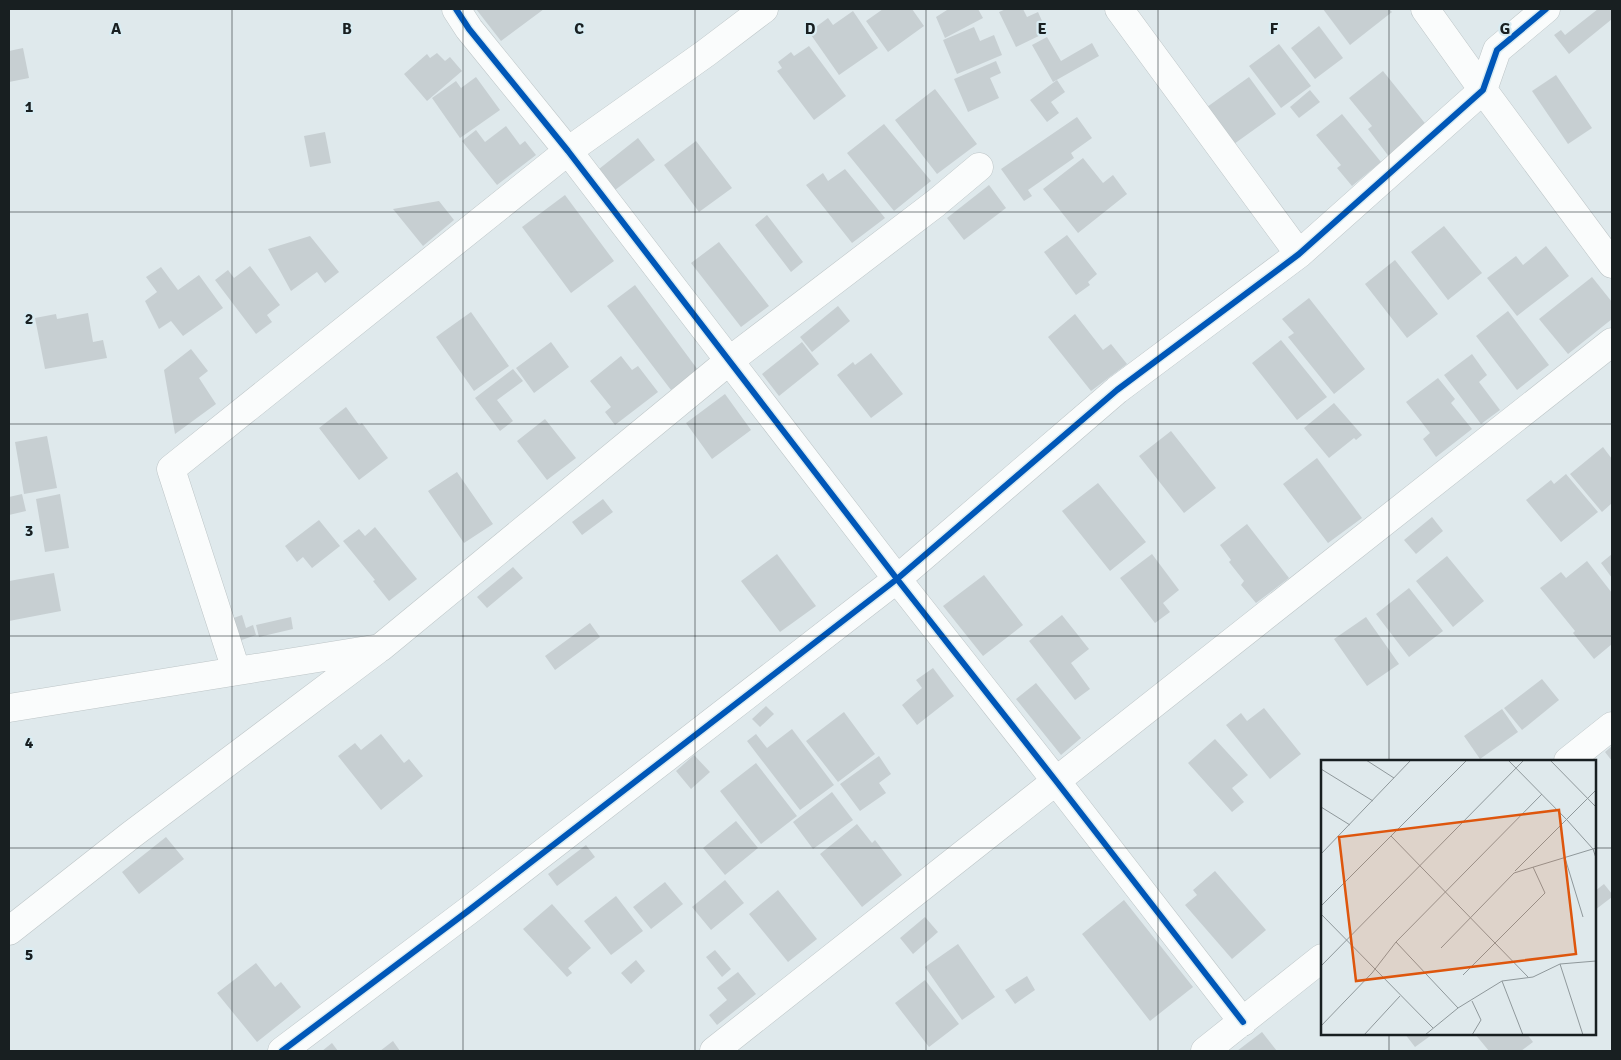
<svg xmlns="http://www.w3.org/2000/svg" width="1621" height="1060" font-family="Signika,sans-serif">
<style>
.building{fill:#c7cfd2}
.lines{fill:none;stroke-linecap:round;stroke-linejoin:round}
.minor-casing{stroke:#bdc5c7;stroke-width:29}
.minor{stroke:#fafcfc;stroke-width:28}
.cycleway-casing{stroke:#d9ecf2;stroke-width:9}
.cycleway{stroke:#0057b8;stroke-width:6}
.grid{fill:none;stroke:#181f21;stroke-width:1;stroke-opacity:0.55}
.inset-road{fill:none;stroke:#8f989b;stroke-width:1}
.view{fill:#de560d;fill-opacity:0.15;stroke:#de560d;stroke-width:2.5}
.inset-edge{fill:none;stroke:#181f21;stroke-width:2.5}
.grid-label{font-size:16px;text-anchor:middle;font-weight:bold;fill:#181f21;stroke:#d9ecf2;stroke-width:4.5;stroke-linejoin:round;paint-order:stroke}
</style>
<rect width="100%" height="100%" fill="#dfe9ec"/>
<path class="building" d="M476 9H544L501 41Z
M883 9H912L924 26 888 52 866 21Z
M946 9H978L983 18 945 38 936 17 947 10Z
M1006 9H1023L1027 17 1038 12 1047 32 1016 47 999 12Z
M1323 9H1389L1392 12 1350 45Z
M1598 9H1612V19L1569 54 1554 35 1561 30 1565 35Z
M853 11 878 48 839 75 809 32 828 18 833 25Z
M1319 26 1343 58 1315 79 1291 48Z
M974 27 980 41 994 35 1002 55 957 74 943 40Z
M1047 37 1061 61 1092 43 1099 56 1053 82 1032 45Z
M1279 44 1311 86 1281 108 1249 66Z
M809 46 846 96 814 120 777 71 782 68 778 62 791 52 794 56Z
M23 48 29 78 9 82V51Z
M437 53 445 61 450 57 462 71 427 101 404 74 427 54 430 58Z
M996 61 1001 73 990 78 999 98 968 112 954 79Z
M1383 71 1428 127 1390 158 1368 129 1372 126 1349 98Z
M1556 75 1592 128 1568 144 1532 91Z
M476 77 500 110 460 138 432 98 456 81 461 88Z
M1249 77 1276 114 1234 144 1207 107Z
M1057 80 1065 92 1051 102 1059 113 1047 122 1030 100Z
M935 89 977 144 937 174 895 120Z
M1310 90 1320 102 1299 118 1290 107Z
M1342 114 1381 162 1352 186 1337 168 1341 165 1316 135Z
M1077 117 1092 138 1071 153 1074 158 1028 190 1032 196 1024 201 1001 169Z
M884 124 931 181 894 211 847 153Z
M506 126 520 145 525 141 536 155 497 185 462 141 476 130 485 142Z
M325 132 331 163 310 167 304 136Z
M638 138 655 160 615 190 599 169Z
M696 141 732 188 699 212 664 165Z
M1083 158 1103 183 1113 175 1127 194 1078 233 1043 189Z
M845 169 885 218 852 243 806 185 823 173 828 181Z
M989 185 1006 208 964 240 947 218Z
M565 195 614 261 571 293 522 227Z
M439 201 454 220 423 246 393 209Z
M767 215 803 262 791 272 755 225Z
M1444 226 1482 273 1448 300 1411 252Z
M1067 235 1097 274 1088 282 1090 285 1076 295 1044 252Z
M310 236 339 272 325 283 317 272 291 291 268 249Z
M719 242 769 306 741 327 691 263Z
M1546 246 1569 276 1517 316 1487 278 1516 256 1523 265Z
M1395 260 1438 314 1407 338 1365 284Z
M250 266 280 305 267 315 272 322 256 334 215 280 228 270 234 278Z
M161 267 178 290 199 275 223 308 183 336 171 321 159 329 145 301 157 292 146 277Z
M1592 277 1612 302V319L1568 354 1539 319Z
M635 285 698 370 671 390 607 306Z
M1309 298 1365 369 1334 394 1288 337 1294 333 1282 319Z
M838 306 850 321 812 352 800 337Z
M1508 311 1549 365 1517 390 1476 336Z
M471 312 509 366 474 391 436 337Z
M88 313 93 342 103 340 107 358 45 369 35 318 56 314 57 319Z
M1075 314 1103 350 1111 344 1127 364 1091 391 1048 337Z
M1281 340 1327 397 1297 420 1252 363Z
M551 342 569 367 534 393 516 368Z
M802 342 819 364 779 396 762 374Z
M191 349 208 371 199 378 216 404 175 434 164 370Z
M871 353 903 394 871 418 837 375 853 362 855 365Z
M1472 354 1487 375 1479 382 1500 410 1481 424 1444 375Z
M621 356 632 370 638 366 658 392 615 425 605 412 611 407 590 381Z
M513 369 523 381 497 400 513 421 500 431 475 398Z
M1438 378 1455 399 1451 403 1472 429 1436 457 1423 439 1430 433 1406 402Z
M725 394 751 430 712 459 686 423Z
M1334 403 1362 435 1356 440 1354 438 1329 458 1304 428Z
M346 407 359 425 362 423 388 458 359 480 319 428Z
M545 419 576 458 547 480 517 441Z
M1171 431 1216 488 1184 513 1139 456Z
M47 436 57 488 24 494 15 442Z
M1603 447 1612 459V503L1602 512 1570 474Z
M1317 458 1362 518 1328 543 1283 484Z
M457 472 493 524 464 543 428 491Z
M1566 474 1598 512 1561 542 1526 500 1551 480 1554 484Z
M1098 483 1146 542 1110 571 1062 511Z
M22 494 26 511 9 515V497Z
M60 494 69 548 45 552 36 499Z
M603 499 613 512 582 535 572 522Z
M1432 517 1443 531 1416 554 1404 540Z
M319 520 340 546 312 568 303 557 297 562 285 546Z
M1247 524 1289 578 1256 603 1241 585 1244 581 1229 562 1231 560 1220 545Z
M375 527 417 579 389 601 373 581 375 580 343 541 359 529 365 536Z
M777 554 816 606 780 632 741 581Z
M1152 554 1179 590 1163 603 1170 612 1155 623 1120 578Z
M1612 554V578L1601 563Z
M1447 556 1484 601 1453 627 1416 581Z
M1587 561 1612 593V644L1594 659 1573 633 1575 631 1540 588 1561 572 1566 578Z
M513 567 523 578 487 608 477 597Z
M54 573 61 611 9 621V581Z
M984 575 1023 625 983 656 943 606Z
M1409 588 1443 631 1409 657 1376 614Z
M242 615 246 628 253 625 256 635 233 643 225 621Z
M1062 615 1089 649 1071 663 1090 689 1075 700 1029 641Z
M291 617 293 629 259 637 256 625Z
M1366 617 1399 664 1367 686 1334 639Z
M590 623 600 637 555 670 545 656Z
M933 668 954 696 917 725 902 705 922 688 916 680Z
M1542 679 1559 700 1522 730 1504 708Z
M1036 683 1081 738 1061 755 1016 699Z
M766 706 774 714 760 727 752 719Z
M1264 708 1301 754 1270 779 1226 725 1241 713 1247 721Z
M1502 709 1518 732 1480 759 1464 736Z
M844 712 875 754 838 782 806 741Z
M792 729 834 785 800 810 747 741 756 734 767 748Z
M381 734 404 763 409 759 423 776 381 810 338 756 355 743 361 750Z
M1215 739 1248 775 1232 788 1244 802 1232 812 1188 763Z
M1612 746V761L1605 752Z
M694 755 710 772 691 789 676 771Z
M879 756 891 774 879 783 886 793 860 811 840 784Z
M756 763 797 816 761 844 720 791Z
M832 792 853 820 813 849 793 822Z
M736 821 758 848 725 875 703 848Z
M857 824 872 843 875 840 902 875 862 907 820 854Z
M166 837 184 859 139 894 122 872Z
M586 845 595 857 557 886 548 874Z
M1215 871 1266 930 1232 959 1185 905 1197 895 1193 890Z
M725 880 744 903 711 930 692 907Z
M665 882 683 904 651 929 633 907Z
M1604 884 1612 894V897L1595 910V891Z
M778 890 817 939 788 962 749 914Z
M616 896 643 931 611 955 584 921Z
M1124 900 1193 987 1150 1021 1082 934Z
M552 904 591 948 568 968 572 973 567 977 523 929Z
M925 917 938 932 913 954 900 938Z
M958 944 995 997 962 1020 925 967Z
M715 950 731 969 722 977 706 957Z
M636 960 645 971 631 984 621 973Z
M256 963 275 987 281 982 301 1007 257 1042 217 993Z
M738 972 756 994 717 1025 709 1015 727 1000 717 988Z
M1027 976 1035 990 1015 1004 1005 990Z
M925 980 959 1024 929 1047 895 1003Z
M1262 1032 1277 1051H1237Z
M1405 1034H1433L1415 1047Z
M1475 1034H1527L1533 1042 1521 1051H1489Z
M393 1041 400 1051H380Z
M332 1043 338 1051H322Z"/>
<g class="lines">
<defs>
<path id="minor" d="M456 9 469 29 568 151 897 579 1056 781 1243 1022
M1119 9 1299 254
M1425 9 1483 90 1612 264
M236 670 171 469 568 151 706 53 764 9
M9 708 380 648 729 361 936 203 979 167
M1568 761 1612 726
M9 931 131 835 377 650
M282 1051 468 911 897 579 1117 390 1299 254 1483 90 1497 50 1546 9
M714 1051 1612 342
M1205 1051 1322 958"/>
</defs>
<use href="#minor" class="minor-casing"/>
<use href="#minor" class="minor"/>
<defs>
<path id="cycleway" d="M456 9 469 29 568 151 897 579 1056 781 1243 1022
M282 1051 468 911 897 579 1117 390 1299 254 1483 90 1497 50 1546 9"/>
</defs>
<use href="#cycleway" class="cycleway-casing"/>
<use href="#cycleway" class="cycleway"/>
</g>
<path class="grid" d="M232 9V1051M463 9V1051M695 9V1051M926 9V1051M1158 9V1051M1389 9V761M9 212H1612M9 424H1612M9 636H1612M9 848H1322M1595 848H1612M1389 1034V1051"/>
<g transform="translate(1321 760)">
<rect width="275" height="275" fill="#dfe9ec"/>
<path class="inset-road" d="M45 0 73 18M187 0 246 60 272 89 275 98M229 0 275 47M0 9 52 41M0 47 29 65M70 76 207 217M0 94 90 0M244 98 262 157M194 111 275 30M0 146 146 0M0 154 112 268M75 182 137 248M120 188 193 113 275 88M239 204 262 275M0 206 203 0M142 215 224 133 212 107M181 221 202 275M151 241 160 260 151 275M0 266 51 213 75 182 221 34M43 275 79 236M104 275 137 248 181 221 212 217 239 204 275 201"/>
<path class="view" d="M238 50 255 194 35 221 18 77Z"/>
<rect width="275" height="275" class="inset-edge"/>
</g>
<g class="grid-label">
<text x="116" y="34">A</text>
<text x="347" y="34">B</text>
<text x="579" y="34">C</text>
<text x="810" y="34">D</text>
<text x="1042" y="34">E</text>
<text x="1274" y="34">F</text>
<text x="1505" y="34">G</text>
<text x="29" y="112">1</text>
<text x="29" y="324">2</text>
<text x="29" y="536">3</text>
<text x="29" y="748">4</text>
<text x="29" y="960">5</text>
</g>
<rect width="1621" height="1060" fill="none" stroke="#181f21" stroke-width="20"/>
</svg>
